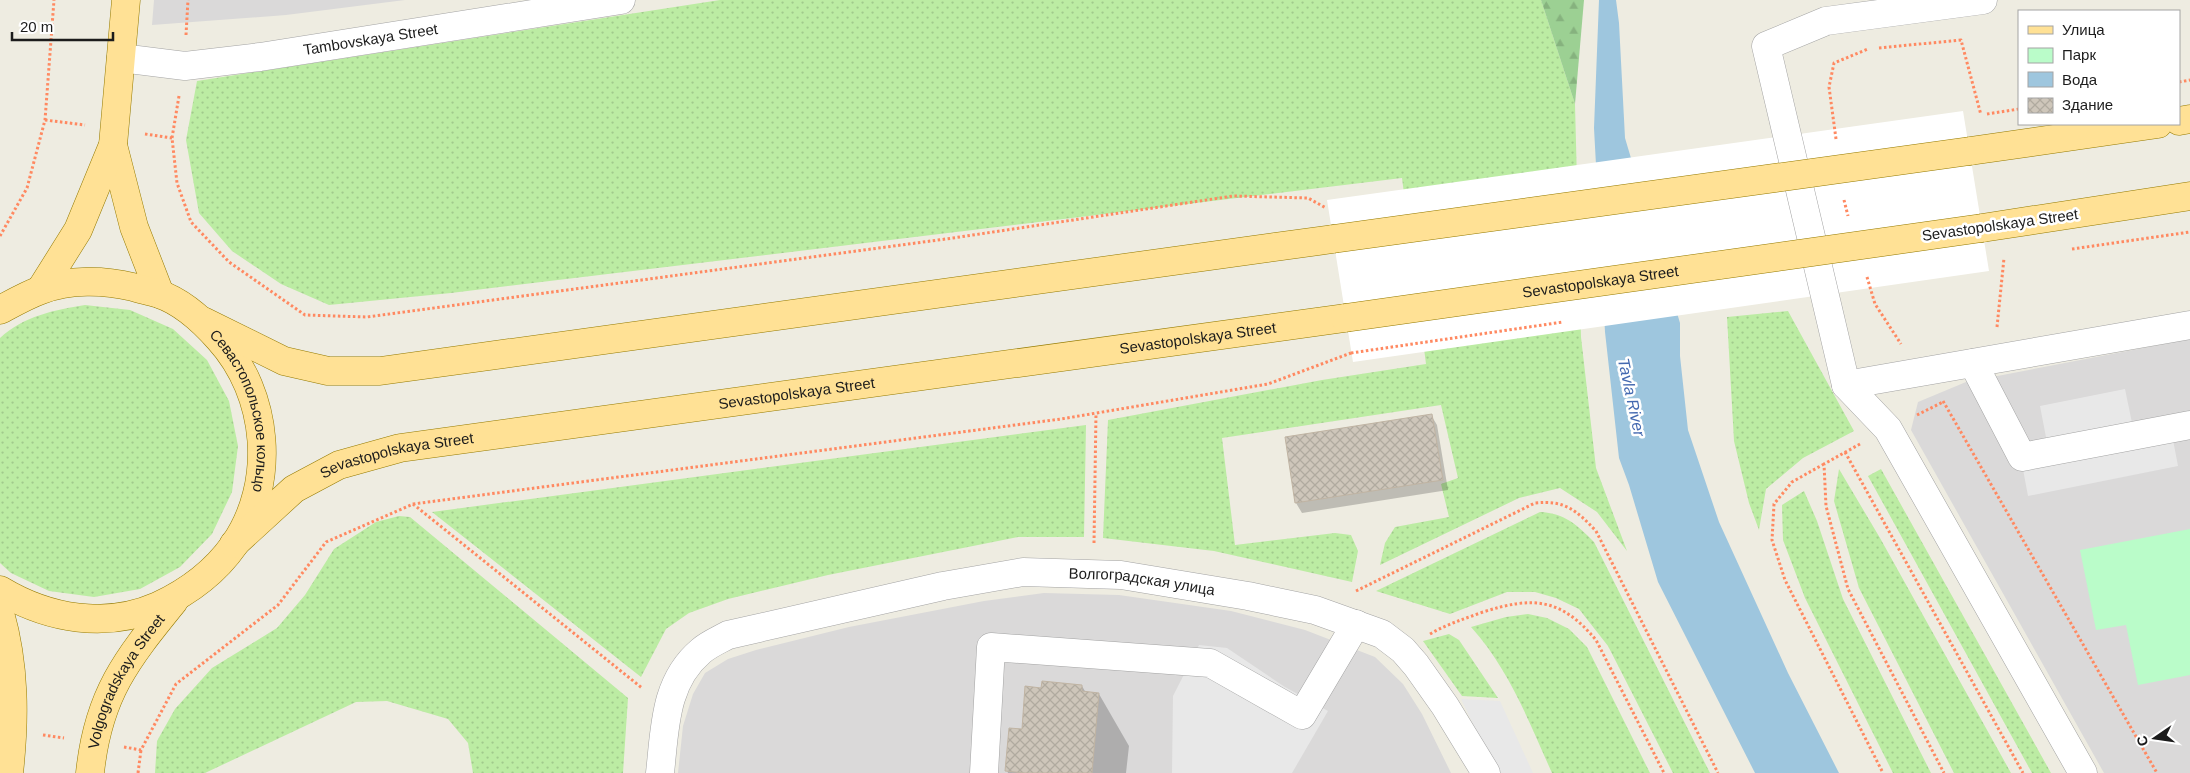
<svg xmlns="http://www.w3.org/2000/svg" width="2190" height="773" font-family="Arial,sans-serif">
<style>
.residential{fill:#dad9d9}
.grass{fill:url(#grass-dots)}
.forest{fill:url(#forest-firs)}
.park{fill:#bafcc9}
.parking{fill:#e8e8e8}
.water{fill:#9ec6de}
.pier{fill:#fff}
.shadow{fill:#0003}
.building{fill:url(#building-cross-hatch);stroke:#c0b4a3}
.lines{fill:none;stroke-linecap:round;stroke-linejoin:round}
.minor-casing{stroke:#a3a3a3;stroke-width:29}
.major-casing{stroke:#947a00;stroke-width:29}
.path{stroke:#ff8961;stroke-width:3;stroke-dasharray:2.5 2.5;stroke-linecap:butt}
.minor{stroke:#fff;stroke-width:28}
.major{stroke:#ffe195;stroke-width:28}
.major-bridge-casing{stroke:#947a00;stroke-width:29;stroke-linecap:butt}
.path-bridge{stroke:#ff8961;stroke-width:3;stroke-dasharray:2.5 2.5;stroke-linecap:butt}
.major-bridge{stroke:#ffe195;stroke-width:28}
.labels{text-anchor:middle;stroke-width:5;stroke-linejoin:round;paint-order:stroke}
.street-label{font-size:15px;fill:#1c1c1c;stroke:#fff}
.water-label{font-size:16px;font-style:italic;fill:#4469b0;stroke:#fff}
</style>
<defs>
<pattern id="grass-dots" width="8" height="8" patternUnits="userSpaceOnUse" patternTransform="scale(1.25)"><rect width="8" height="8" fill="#bceca3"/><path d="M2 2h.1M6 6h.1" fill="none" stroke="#a1ca8c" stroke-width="1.8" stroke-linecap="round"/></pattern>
<pattern id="forest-firs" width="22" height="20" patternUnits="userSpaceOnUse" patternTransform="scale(1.25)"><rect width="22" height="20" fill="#9cd093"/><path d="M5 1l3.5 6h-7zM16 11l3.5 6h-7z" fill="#86b27e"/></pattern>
<pattern id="building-cross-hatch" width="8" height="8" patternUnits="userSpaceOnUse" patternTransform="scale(1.25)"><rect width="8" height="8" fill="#cec6ba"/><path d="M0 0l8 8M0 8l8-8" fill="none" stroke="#b0aa9f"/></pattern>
</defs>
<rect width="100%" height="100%" fill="#eeece1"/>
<path class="residential" d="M154 0H405L286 15 152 25Z
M2190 339V773H2104L1911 430 1918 402 1966 382Z
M1044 593 1119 595 1231 611 1305 630 1375 657 1403 684 1422 714 1451 773H678L683 726 693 694 705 673 728 659 756 650 849 627 984 601Z"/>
<path class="grass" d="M720 0H1541L1575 104 1581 337 1596 468 1627 551 1597 512 1560 488 1519 498 1380 565 1385 543 1395 527 1449 517 1441 484 1458 478 1441 405 1222 438 1235 545 1335 533 1351 535 1358 551 1352 582 1214 551 1103 538 1108 420 1322 380 1426 364 1402 178 451 293 329 305 281 284 232 251 199 213 186 140 197 81Z
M85 305 130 310 173 329 207 360 229 401 238 446 232 492 212 534 180 567 140 589 94 597 49 591 11 573 0 563V338C24 316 54 310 85 305Z
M1788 311 1854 431 1803 458 1766 489 1759 530 1749 503 1734 441 1727 317Z
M1086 425 1084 537H1018L828 575 728 599 689 613 666 629 641 677 432 512Z
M1839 469 1880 538 2011 773H1954L1859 588 1834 501Z
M1881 469 2051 773H2032L1868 476Z
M1804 491 1817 521 1843 599 1931 773H1893L1805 598 1783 540 1782 505Z
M1540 512C1565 513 1577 525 1594 542L1710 773H1673L1608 646 1579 609 1556 598 1535 592H1507L1450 614 1376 591Z
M399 516 410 517 628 698 623 773H473L468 743 448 719 387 701 356 702 205 773H155L157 741 175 709 212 668 277 628 305 595 334 549 376 522Z
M1528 614 1547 618 1569 629 1587 647 1650 773H1552C1529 722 1509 669 1471 627L1506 617Z
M1449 634 1459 640 1498 698 1462 696 1423 641Z"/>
<path class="forest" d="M1541 0H1584L1575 104Z"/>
<path class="park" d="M2190 529V675L2138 685 2126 625 2096 630 2080 550Z"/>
<path class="parking" d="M2125 389 2137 447 2173 440 2178 466 2028 496 2022 464 2050 458 2040 406Z
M1199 645 1227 648 1285 687 1328 711 1292 773H1172L1173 696Z
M1461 699 1500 701 1533 773H1496Z"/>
<path class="water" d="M1599 0H1616L1619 23 1625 138 1680 323V356L1688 430 1719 522 1788 673 1839 773H1755L1658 582 1629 485 1619 458 1605 332 1594 128Z"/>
<path class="pier" d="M1963 111 1989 271 1353 362 1327 200Z"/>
<path class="shadow" d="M1431 415 1437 425 1448 490 1302 513 1296 503 1286 438Z
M1082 686 1086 693 1099 694 1129 746 1126 773H1008L1007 770 1023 730 1042 689Z"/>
<path class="building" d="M1432 414 1443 480 1295 503 1285 437Z
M1042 681 1082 685V691L1099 693 1092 773H1025L1005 771 1009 728 1022 729 1025 686 1041 688Z"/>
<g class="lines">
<defs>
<g id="minor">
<path d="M1983 0 1826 21 1766 46 1846 385 1888 429 2083 773"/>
<path id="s1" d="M121 58 185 66 260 57 621 0"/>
<path d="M1973 363 2022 457 2190 425"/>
<path d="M1846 385 2190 325"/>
<path id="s2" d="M660 773C665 729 664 682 701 651 709 644 719 640 728 635L943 586 1023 572 1121 575 1248 596 1315 610 1382 634 1403 650 1416 665 1445 706 1486 773"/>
<path d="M984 773 991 647 1210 663 1302 715 1356 624"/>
</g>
<g id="major">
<path d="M2179 121 2190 119"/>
<path d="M113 145 134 227 160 294"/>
<path d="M1970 151 2158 124"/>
<path d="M1982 228 2190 196"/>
<path d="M41 289 78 230 113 145 126 0"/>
<path id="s3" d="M0 310C13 303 27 295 41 290 70 279 104 280 133 287 142 290 151 291 159 294 183 302 203 321 219 339 269 394 277 483 234 545 215 572 188 592 158 606 106 629 48 619 0 590"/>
<path d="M203 321 284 361 328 371H380L1333 239"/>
<path id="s4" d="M234 544 294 489 339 465 400 448 1345 318"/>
<path d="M0 613C15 666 15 719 9 773"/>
<path id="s5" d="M90 773C98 695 126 660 174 601"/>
</g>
</defs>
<use href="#minor" class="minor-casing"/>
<use href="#major" class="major-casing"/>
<path class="path" d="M186 35 188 0
M1879 48 1961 40 1981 115
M2179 82 2190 80
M179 96 172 138 177 183 191 222 229 262 305 315 367 317 953 238 1233 196 1308 198 1326 208
M1987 114 2019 109
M45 120 85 125
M145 134 172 138
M1836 139 1829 87 1834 63 1868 49
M1844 200 1848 216
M0 236 27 188 45 120 54 0
M2072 249 2190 232
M1867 277 1875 304 1901 344
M1997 327 2004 258
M1943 401 2157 773
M1917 415 1943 402
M1860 444 1824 464 1826 506 1848 589 1944 773
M1845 452 2023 773
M1824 464 1792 482 1774 504 1772 540 1785 580 1883 773
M413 504 642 688
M1094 543 1096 413
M1356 591 1535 503C1565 500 1576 510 1596 531L1718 773
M1430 634C1447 624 1464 619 1483 612 1533 596 1561 598 1596 640L1664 773
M43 735 64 738
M124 747 141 750 176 684 278 605 326 542 413 504 1061 419 1268 384 1351 353
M138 773 141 750"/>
<use href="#minor" class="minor"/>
<use href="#major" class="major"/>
<defs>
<g id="major-bridge">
<path d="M1333 239 1970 151"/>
<path id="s6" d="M1345 318 1982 228"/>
</g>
</defs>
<use href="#major-bridge" class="major-bridge-casing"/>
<path class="path-bridge" d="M1351 353 1563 322"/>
<use href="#major-bridge" class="major-bridge"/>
</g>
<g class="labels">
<g class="street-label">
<text dy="5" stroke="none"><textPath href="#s1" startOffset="252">Tambovskaya Street</textPath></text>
<text transform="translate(2000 225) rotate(-8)" y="5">Sevastopolskaya Street</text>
<text dy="5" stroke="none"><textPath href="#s6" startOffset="258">Sevastopolskaya Street</textPath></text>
<text dy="5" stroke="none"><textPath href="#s4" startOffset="1001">Sevastopolskaya Street</textPath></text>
<text dy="5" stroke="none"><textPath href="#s4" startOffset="596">Sevastopolskaya Street</textPath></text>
<text dy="5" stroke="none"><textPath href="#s3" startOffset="319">Севастопольское кольцо</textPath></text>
<text dy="5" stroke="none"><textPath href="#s4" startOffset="191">Sevastopolskaya Street</textPath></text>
<text dy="5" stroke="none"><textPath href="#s2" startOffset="585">Волгоградская улица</textPath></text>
<text dy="5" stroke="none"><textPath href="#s5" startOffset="100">Volgogradskaya Street</textPath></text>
</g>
<g class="water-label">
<text transform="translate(1632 397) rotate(78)" y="6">Tavla River</text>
</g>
</g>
<rect x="2018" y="10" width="162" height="115" fill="#ffffff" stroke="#a4a4a4"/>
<rect x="2028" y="26" width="25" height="8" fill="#ffe195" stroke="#a4a4a4"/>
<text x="2062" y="35" font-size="15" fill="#1c1c1c">Улица</text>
<rect x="2028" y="48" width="25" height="15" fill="#bafcc9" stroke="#a4a4a4"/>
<text x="2062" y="60" font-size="15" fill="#1c1c1c">Парк</text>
<rect x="2028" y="72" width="25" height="15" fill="#9ec6de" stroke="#a4a4a4"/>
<text x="2062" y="85" font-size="15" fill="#1c1c1c">Вода</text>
<rect x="2028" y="98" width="25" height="15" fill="url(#building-cross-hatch)" stroke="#a4a4a4"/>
<text x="2062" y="110" font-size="15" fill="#1c1c1c">Здание</text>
<g transform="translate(2155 738) rotate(257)" stroke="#ffffff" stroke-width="4" paint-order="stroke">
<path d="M0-4L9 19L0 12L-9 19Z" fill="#1c1c1c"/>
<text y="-8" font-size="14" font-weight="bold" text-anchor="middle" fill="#1c1c1c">С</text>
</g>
<path d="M12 32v8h101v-8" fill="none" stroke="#1c1c1c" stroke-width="2.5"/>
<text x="20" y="32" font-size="15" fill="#1c1c1c" stroke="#ffffff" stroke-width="4" paint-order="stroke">20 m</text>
</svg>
